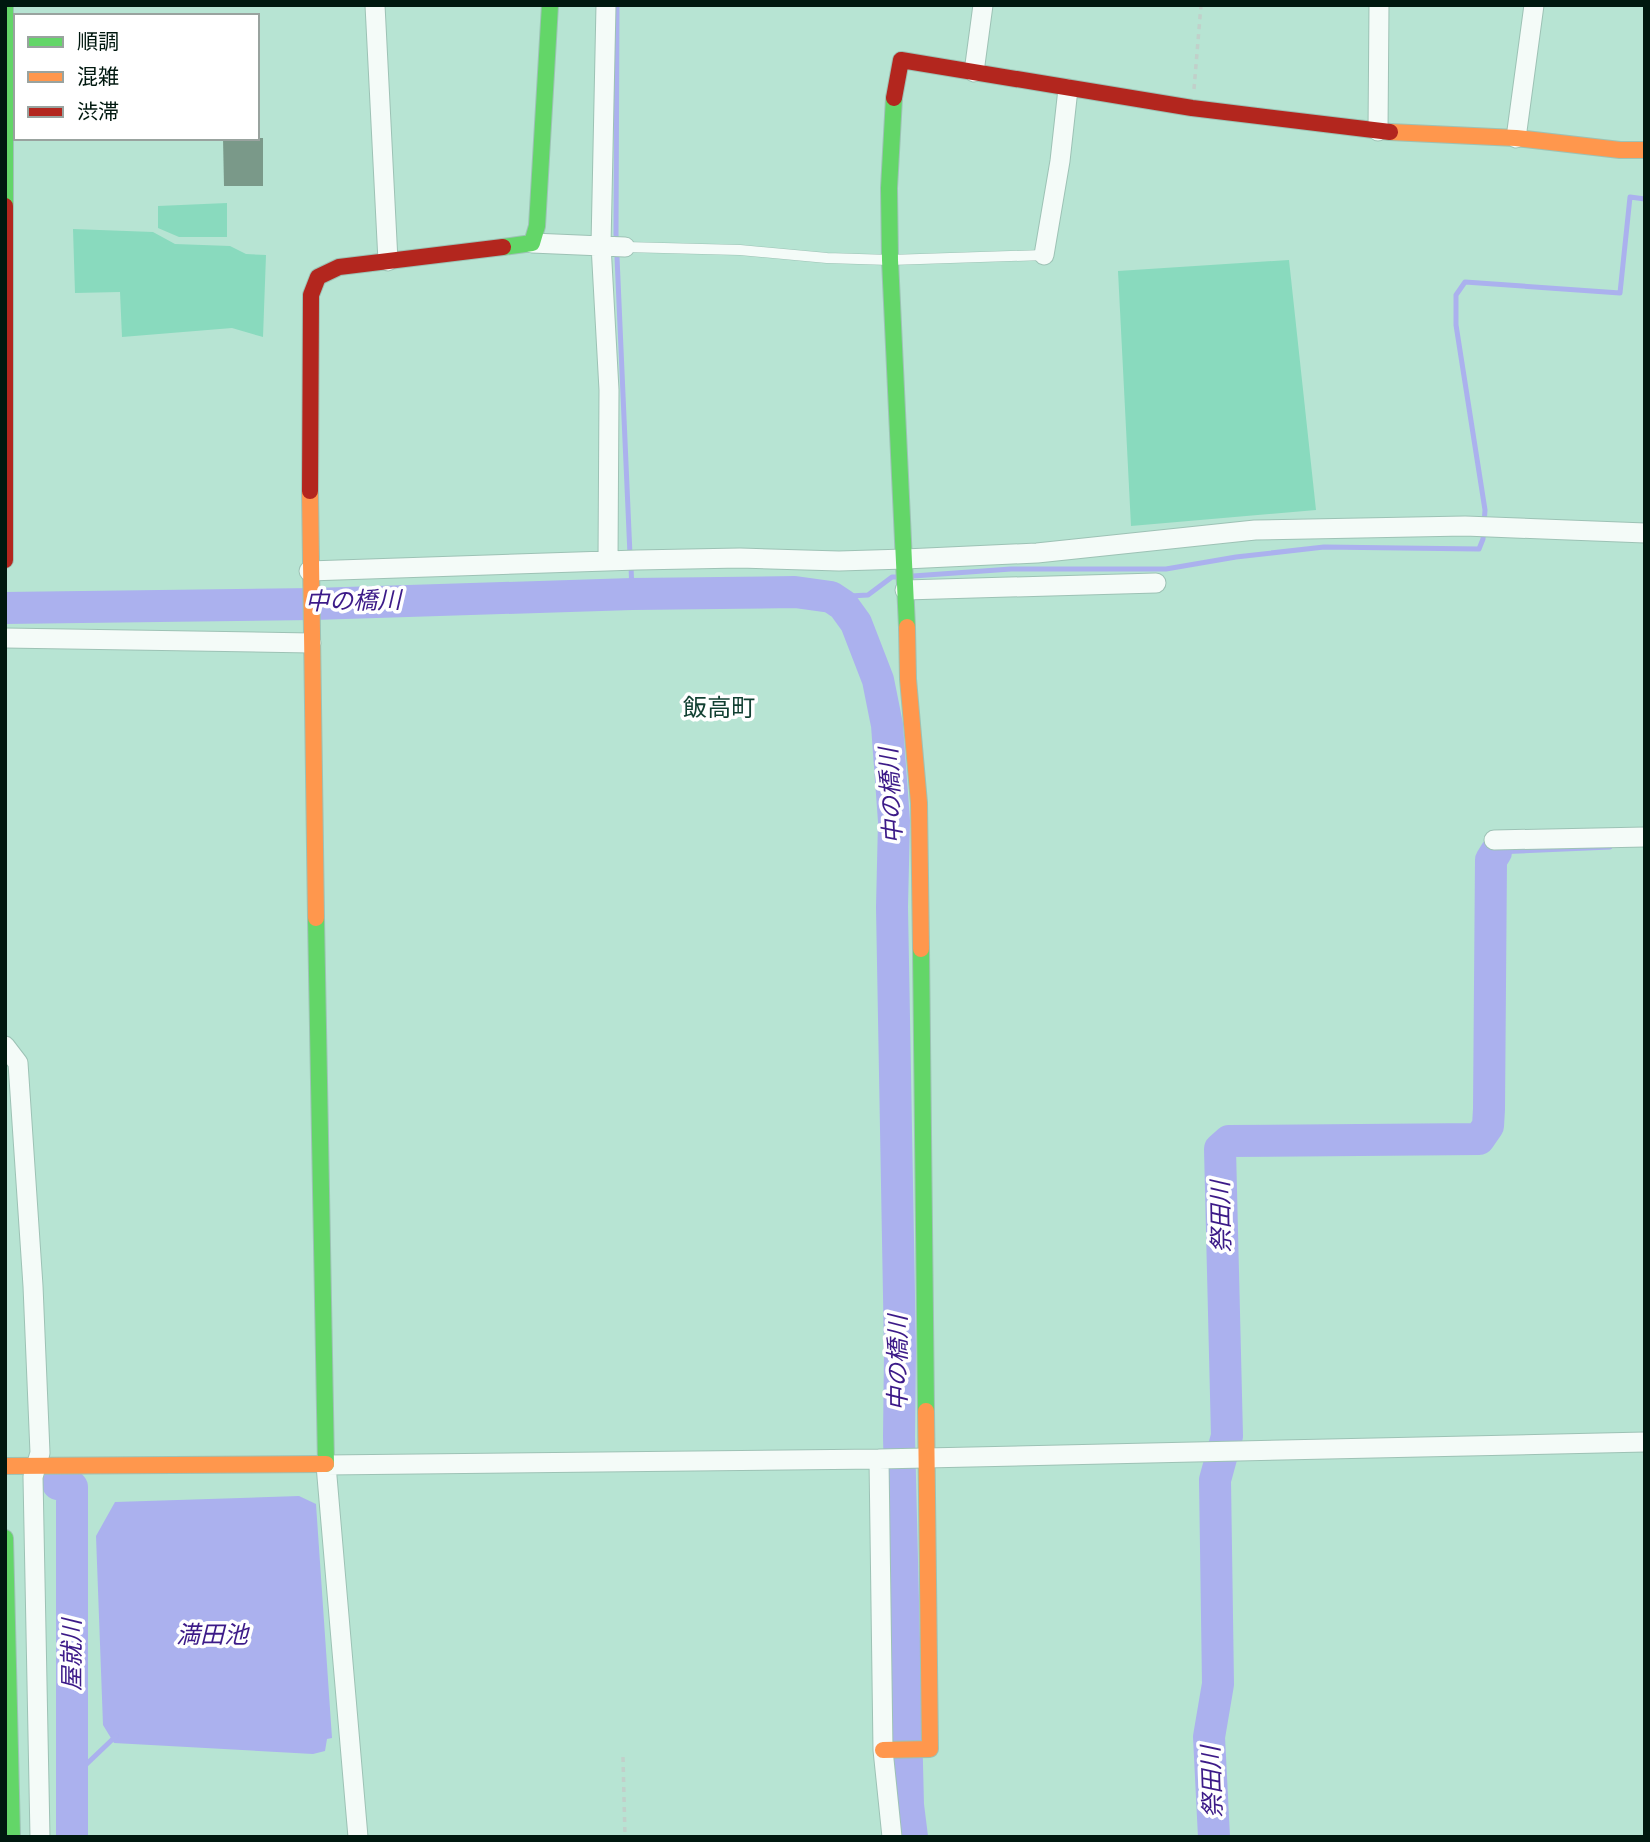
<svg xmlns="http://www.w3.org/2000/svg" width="1650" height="1842" font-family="'Fira Sans','Noto Sans JP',sans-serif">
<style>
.green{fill:#89dabe}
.water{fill:#abb1ee}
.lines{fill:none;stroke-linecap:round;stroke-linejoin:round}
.stream{stroke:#abb1ee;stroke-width:5}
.river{stroke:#abb1ee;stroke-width:32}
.building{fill:#7a9989}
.lane-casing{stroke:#9dc2b5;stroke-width:11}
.street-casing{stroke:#9dc2b5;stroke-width:21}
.fast-casing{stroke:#9dc2b5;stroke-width:18}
.slow-casing{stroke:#9dc2b5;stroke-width:18}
.jam-casing{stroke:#9dc2b5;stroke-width:18}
.path{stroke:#c1d0ca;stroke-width:3.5;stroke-dasharray:5 5;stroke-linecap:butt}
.lane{stroke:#f4fbf8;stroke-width:10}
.street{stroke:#f4fbf8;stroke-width:19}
.fast{stroke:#63d668;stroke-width:16}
.slow{stroke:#ff974d;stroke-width:16}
.jam{stroke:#b3261e;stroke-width:16}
.labels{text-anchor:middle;stroke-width:7;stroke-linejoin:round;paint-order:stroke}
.water-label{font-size:24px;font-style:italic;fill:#3c1a88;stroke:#fff}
.neighbourhood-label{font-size:24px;fill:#113f31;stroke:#fff}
</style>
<rect width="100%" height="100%" fill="#b7e4d3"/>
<path class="green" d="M227 203V237H179L158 228V206Z
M73 229 153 232 175 244 230 246 246 254 266 255 263 337 232 328 122 337 120 292 75 293Z
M1289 260 1316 510 1131 526 1118 271Z"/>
<path class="water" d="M299 1496 316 1504 332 1738 327 1739 325 1751 313 1754 114 1743 103 1725 96 1536 115 1502Z"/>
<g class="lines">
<path class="stream" d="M617 5 616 234 630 555
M631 565 632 594
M913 576 1011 569H1166L1236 557 1324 547 1479 549 1483 539 1485 510 1456 325V295L1465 282 1620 293 1630 197 1645 199
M831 597 868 595 892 577H900
M1496 852 1610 847
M73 1777 116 1736"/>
<path class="river" d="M5 608 314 604 632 594 795 592 831 597 843 605 856 623 878 680 887 725 894 821 892 907 900 1351 899 1437 908 1805 912 1837
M58 1484 72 1487V1837
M1214 1837 1209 1737 1218 1684 1215 1480 1227 1436 1220 1149 1229 1141 1479 1139 1488 1126 1489 1109 1491 860 1496 852"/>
</g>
<path class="building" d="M223 138H263V186H224Z"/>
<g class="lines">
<defs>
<path id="lane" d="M625 247 740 250 827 258 890 260 1044 255"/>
<path id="street" d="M375 5 388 261
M606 5 601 245 609 390 608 561
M974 72 983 5
M1378 131 1379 5
M1516 138 1534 5
M532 243 625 247
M1044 255 1060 161 1068 89
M309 571 637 560 740 558 839 561 905 559 1037 553 1255 530 1465 526 1645 533
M905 590 1156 583
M5 638 311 643
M1494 840 1645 837
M5 1046 18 1063 33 1286 40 1453 33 1477 40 1837
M879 1459 883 1750 892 1837
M358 1837 326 1465 879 1459 1645 1442"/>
<path id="fast" d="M5 5V206
M894 98 889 188 890 260 907 627
M503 247 532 243 537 226 550 5
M316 918 326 1464
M921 949 926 1411
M5 1538 12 1837"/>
<path id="slow" d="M1390 132 1516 138 1620 150H1645
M310 491 316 918
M907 627 908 679 919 803 921 949
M5 1466 326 1464
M883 1750 930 1749 926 1411"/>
<path id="jam" d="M894 98 901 60 1192 108 1390 132
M5 206V560
M310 491 311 295 318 277 339 267 503 247"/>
</defs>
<use href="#lane" class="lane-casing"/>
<use href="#street" class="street-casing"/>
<use href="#fast" class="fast-casing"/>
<use href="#slow" class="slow-casing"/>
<use href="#jam" class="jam-casing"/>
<path class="path" d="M1194 89 1201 5
M623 1757 625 1837"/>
<use href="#lane" class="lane"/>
<use href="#street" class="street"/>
<use href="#fast" class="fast"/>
<use href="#slow" class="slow"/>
<use href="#jam" class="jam"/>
</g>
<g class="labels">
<g class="water-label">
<text transform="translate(353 601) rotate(-1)" y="8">中の橋川</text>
<text transform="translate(891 796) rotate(-93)" y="8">中の橋川</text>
<text transform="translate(1221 1217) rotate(-91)" y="8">祭田川</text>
<text transform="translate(898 1363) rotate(-90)" y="8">中の橋川</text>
<text x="212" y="1643">満田池</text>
<text transform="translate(72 1655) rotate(-90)" y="8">屋就川</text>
<text transform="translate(1212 1782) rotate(-92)" y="8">祭田川</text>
</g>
<g class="neighbourhood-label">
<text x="719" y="716">飯高町</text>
</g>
</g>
<rect width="1650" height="1842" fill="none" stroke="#00180f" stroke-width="14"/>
<rect x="14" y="14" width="245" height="126" fill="#ffffff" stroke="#99a39f" stroke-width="2"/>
<rect x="28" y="37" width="35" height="10" fill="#63d668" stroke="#99a39f" stroke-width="2"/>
<text x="77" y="49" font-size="21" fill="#00180f">順調</text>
<rect x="28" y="72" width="35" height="10" fill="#ff974d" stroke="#99a39f" stroke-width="2"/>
<text x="77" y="84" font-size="21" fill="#00180f">混雑</text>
<rect x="28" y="107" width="35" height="10" fill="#b3261e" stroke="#99a39f" stroke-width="2"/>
<text x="77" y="119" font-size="21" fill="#00180f">渋滞</text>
</svg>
